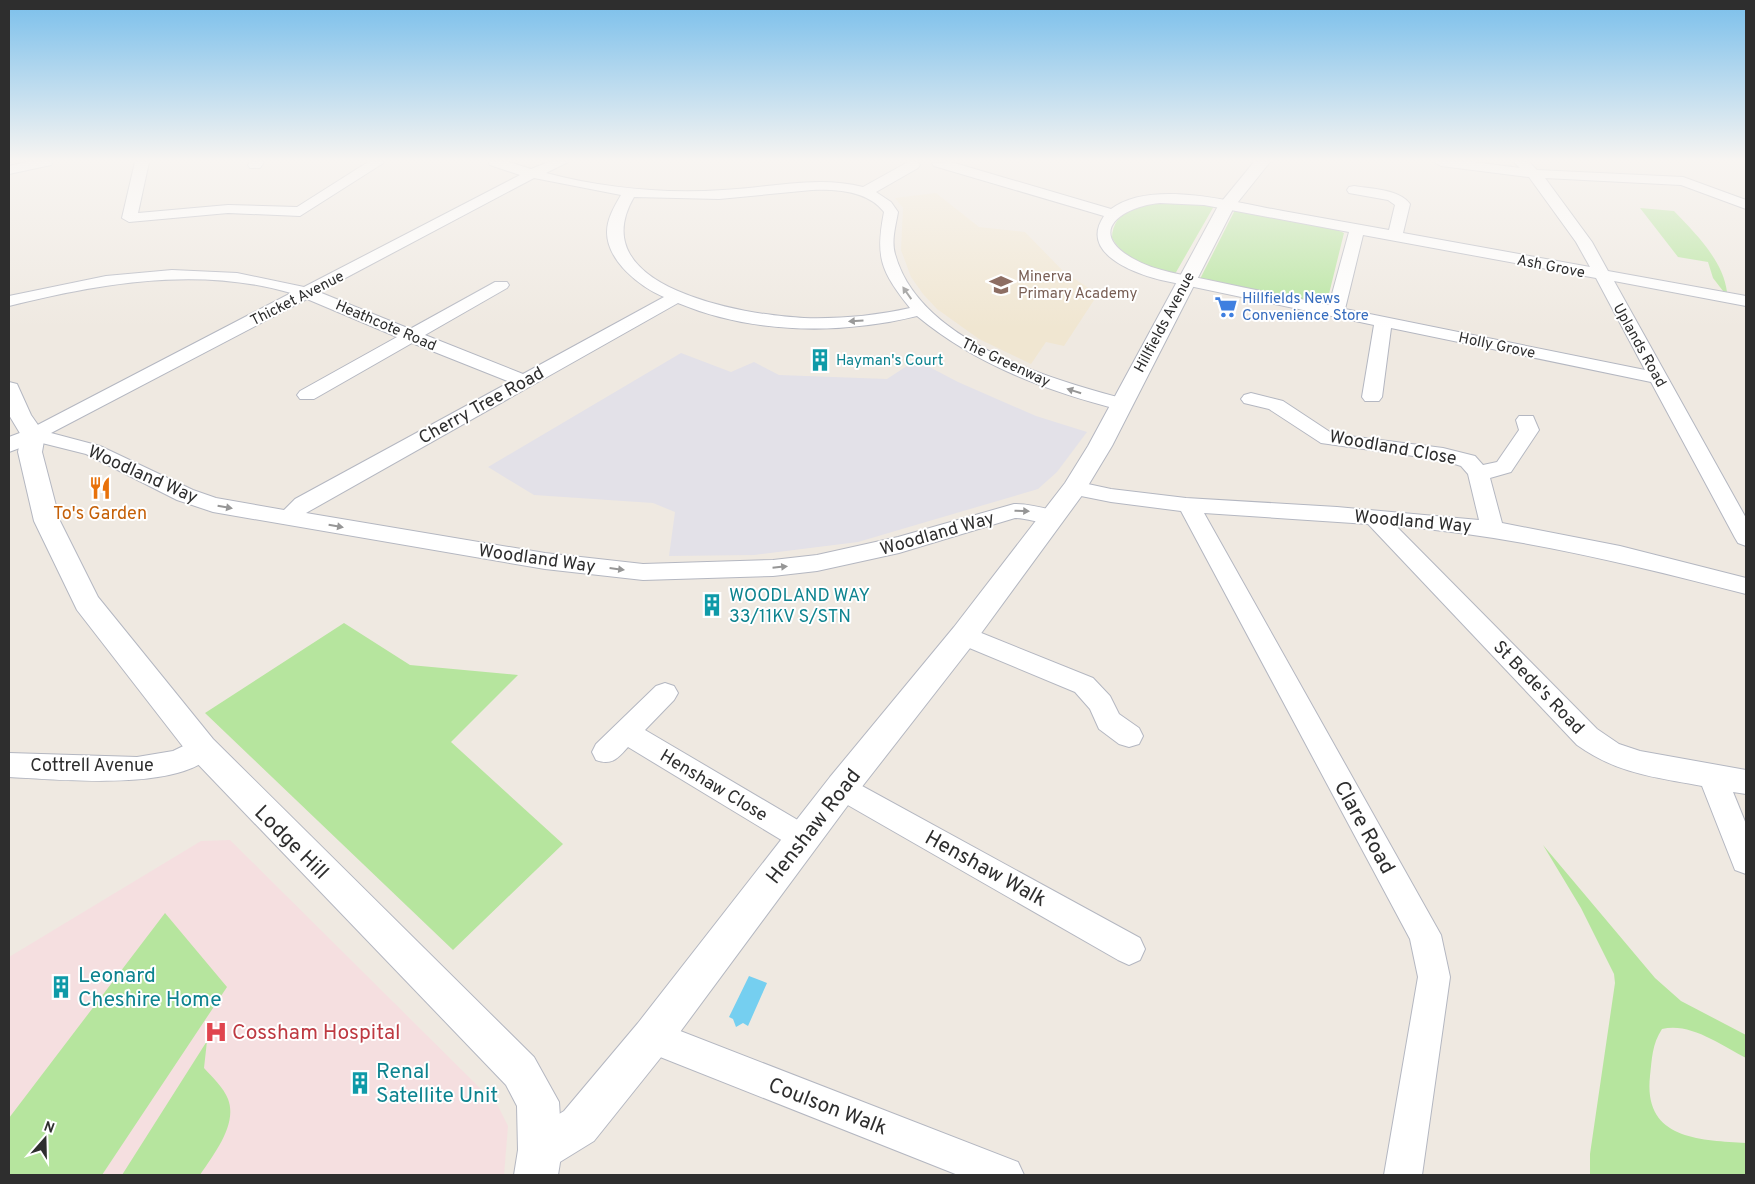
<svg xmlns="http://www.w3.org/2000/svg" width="1755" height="1184" font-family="Overpass,sans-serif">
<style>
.industrial{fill:#e3e1e8}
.education{fill:#f0e6d1}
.medical{fill:#f5dfe0}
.green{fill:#b6e59e}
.water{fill:#75cff0}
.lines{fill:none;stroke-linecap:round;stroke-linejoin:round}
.minor-casing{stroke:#b4b7c1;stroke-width:2}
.tertiary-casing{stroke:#b4b7c1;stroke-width:2}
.secondary-casing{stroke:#b4b7c1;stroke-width:2}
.minor{fill:#fff;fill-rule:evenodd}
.tertiary{fill:#fff;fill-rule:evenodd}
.secondary{fill:#fff;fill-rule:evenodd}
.oneway{fill:#969696}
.labels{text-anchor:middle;stroke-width:4;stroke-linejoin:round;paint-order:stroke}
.far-street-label{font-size:15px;fill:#2e2e2e;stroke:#fff}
.far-education-label{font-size:15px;fill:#785e54;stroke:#fff;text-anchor:start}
.far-shop-label{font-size:15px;fill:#366cbe;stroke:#fff;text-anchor:start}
.far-culture-label{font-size:15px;fill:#0d838f;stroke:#fff;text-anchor:start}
.street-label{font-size:18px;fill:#2e2e2e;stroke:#fff}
.food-label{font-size:18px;fill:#c56008;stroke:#fff}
.culture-label{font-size:18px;fill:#0d838f;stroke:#fff;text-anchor:start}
.near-street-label{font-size:21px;fill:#2e2e2e;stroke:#fff}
.near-culture-label{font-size:21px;fill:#0d838f;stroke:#fff;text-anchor:start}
.near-health-label{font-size:21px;fill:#be3a42;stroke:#fff;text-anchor:start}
</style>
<rect width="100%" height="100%" fill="#efe9e1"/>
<path class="industrial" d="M681 353 731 372 754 362 779 375 887 379 916 360 958 382 1036 416 1087 432 1057 472 1038 489 858 542 754 555 669 556 675 512 653 503 534 495 488 467Z"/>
<path class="education" d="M936 193 979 227 1025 232 1064 272 1098 294 1064 346 1046 342 1031 364 979 339 937 309 923 294 911 277 901 250 903 208 895 198Z"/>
<path class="medical" d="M230 840 498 1106 508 1126 504 1175H9V957L201 841Z"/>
<path class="green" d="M1164 203 1214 206 1175 274C1151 267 1126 262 1112 238 1113 209 1141 205 1164 203Z
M1640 208 1674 211C1695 233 1723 260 1727 292L1723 291 1713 278 1708 262 1678 257Z
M1235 210 1337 230 1344 233 1327 302 1320 303 1200 279Z
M344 623 410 665 518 675 451 742 563 844 453 950 205 713Z
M1543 845 1655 978 1681 1001 1746 1035V1058C1721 1045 1690 1022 1662 1029 1652 1044 1652 1059 1650 1076 1643 1140 1700 1140 1746 1143V1175H1590V1154L1615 983 1614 974 1581 908Z
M165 913 227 987 102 1175H9V1118Z
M207 1041 204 1068C212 1077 224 1088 228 1099 238 1125 213 1155 200 1175H122Z"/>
<path class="water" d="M749 976 767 983 748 1026 743 1023 736 1027 733 1019 729 1017Z"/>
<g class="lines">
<defs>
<path id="minor" d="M26 162H53L51 165 9 174V166Z
M135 162H149L138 213 228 205 297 207 368 162H385L300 216 228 213 129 222 122 218Z
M250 162H264L260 168H250L248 165Z
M488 162H509L531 169 549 162H568L546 173C603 188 664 194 723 190 770 188 817 175 863 187L908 162H918L920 165 918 168 876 192 891 202 898 212C896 225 891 240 895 254 919 342 1050 379 1128 400L1131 404 1128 408 1121 410C1047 391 976 365 917 316 840 335 752 334 678 303L306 513 545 553 643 564 773 560 817 555 898 537 1014 504C1030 504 1044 508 1059 512L1062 517 1059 522C1045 526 1029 518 1015 518L899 553 817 571 773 576 643 580 545 569 213 512 177 500 86 454 26 439 23 435 26 431 291 293C198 266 101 283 9 306V296L106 276 172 270 237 273 304 287 520 175 490 165ZM534 178 621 195C614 207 607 219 607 232 607 261 640 287 664 297L523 374 425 335 507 288 509 285 507 282H495L410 329 319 292ZM812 190C837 189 868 191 884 212 875 258 881 271 910 308 875 316 839 319 804 318 744 315 581 288 634 197L719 199ZM307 299 397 337 300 391 297 395 300 399H314L412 343 510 382 295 499 284 510 216 498 193 490 100 446 51 433Z
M951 162 1111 209C1152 178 1237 203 1283 211 1318 217 1354 224 1389 230L1395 205 1388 200 1349 193 1347 190 1349 187 1354 186C1371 189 1399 189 1410 204L1403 233 1590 267 1576 242 1529 177 1441 166 1434 162H1473L1520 168 1514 162H1529L1537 170 1683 177 1746 200V209L1681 185 1545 178 1592 242 1608 271 1746 296V306L1614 281 1746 518V546L1738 543 1735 538 1651 382 1391 328 1382 397 1379 401H1365L1362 397 1374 325 1161 280C1133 273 1079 253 1104 216L934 166 932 163ZM1160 203 1204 205 1349 232 1329 305C1290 297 1251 289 1213 281 1185 275 1156 272 1132 258 1084 230 1126 206 1160 203ZM1363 235 1596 278 1645 370 1345 309Z
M1251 393 1283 401 1333 434 1443 448 1475 456 1483 465 1497 462 1519 430 1516 420 1519 416H1533L1539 430 1511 472 1490 478 1502 523 1620 546 1746 578V594C1630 564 1515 536 1396 526L1597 729 1619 744 1640 751 1746 770V794L1733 792 1746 824V874L1735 870 1702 786C1654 777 1618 774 1577 745L1368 524 1204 513 1441 935 1450 977 1422 1175H1384L1418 977 1410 939 1181 511 1111 502 1066 493 1063 488 1066 483 1074 481 1111 489 1186 498 1337 507 1479 520 1468 474 1461 466 1442 460 1321 443 1269 409 1244 403 1241 399 1244 395Z
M964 626 1093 678 1110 696 1119 714 1139 728 1143 736 1139 744 1129 747 1119 744 1099 729 1090 709 1075 692 955 642 952 635 955 628Z
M665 683 674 686 678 693 674 700 645 730 813 829 818 838 813 847 803 851 793 847 628 747C618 758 612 766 596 760L592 752 596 744 656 686Z
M202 737 212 740 216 748C193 794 54 779 9 777V753L137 757 173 751Z
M842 775 1140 938 1145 949 1140 960 1129 965 1118 960 832 796 828 787 832 778Z
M652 1020 1018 1162 1024 1175H958L640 1049 635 1037 640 1025Z"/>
<path id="tertiary" d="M1254 162H1270L1234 207 1112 446 1083 494 974 643 854 797 666 1051 594 1141 555 1165 540 1172 525 1165 518 1150 525 1135 564 1111 638 1023 830 777 954 627 1065 483 1088 446 1218 206Z
M33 428 41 430 45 435 41 440 9 452V437Z"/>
<path id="secondary" d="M9 382 17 384 31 415 45 435 42 452 60 521 98 597 213 739 534 1057 559 1102 562 1150 558 1175H514L518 1150 517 1106 506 1085 191 757 77 610 34 521 18 452 21 435 9 415Z"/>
</defs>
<use href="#minor" class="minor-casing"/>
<use href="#tertiary" class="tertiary-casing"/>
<use href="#secondary" class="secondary-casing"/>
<use href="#minor" class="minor"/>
<use href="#tertiary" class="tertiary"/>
<use href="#secondary" class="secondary"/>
</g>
<defs><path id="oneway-solid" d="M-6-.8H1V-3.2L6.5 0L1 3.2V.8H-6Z" transform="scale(1.25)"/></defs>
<g class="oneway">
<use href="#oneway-solid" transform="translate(907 293) rotate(-125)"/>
<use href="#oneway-solid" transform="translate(856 321) rotate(176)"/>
<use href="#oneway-solid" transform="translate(1074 391) rotate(-162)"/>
<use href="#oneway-solid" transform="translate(225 507) rotate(10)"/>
<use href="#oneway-solid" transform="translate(1022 511) rotate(2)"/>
<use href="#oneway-solid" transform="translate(336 526) rotate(10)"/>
<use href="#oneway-solid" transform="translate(780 567) rotate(-6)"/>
<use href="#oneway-solid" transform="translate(617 569) rotate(7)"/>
</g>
<linearGradient id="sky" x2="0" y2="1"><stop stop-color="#7abfeb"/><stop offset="0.49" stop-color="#f8f5f2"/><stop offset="1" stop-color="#f8f5f2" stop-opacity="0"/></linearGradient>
<rect width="1755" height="328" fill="url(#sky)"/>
<defs>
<symbol id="school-bare" viewBox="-9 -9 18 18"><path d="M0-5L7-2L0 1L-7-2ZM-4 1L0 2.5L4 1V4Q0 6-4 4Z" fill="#8d6e63" stroke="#fff" stroke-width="2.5" paint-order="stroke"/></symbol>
<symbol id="supermarket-bare" viewBox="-9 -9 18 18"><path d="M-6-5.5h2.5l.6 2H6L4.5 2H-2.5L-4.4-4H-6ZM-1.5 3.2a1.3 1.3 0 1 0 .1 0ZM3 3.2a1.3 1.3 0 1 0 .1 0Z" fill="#3f7fe0" stroke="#fff" stroke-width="2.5" paint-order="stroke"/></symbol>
<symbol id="building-bare" viewBox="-9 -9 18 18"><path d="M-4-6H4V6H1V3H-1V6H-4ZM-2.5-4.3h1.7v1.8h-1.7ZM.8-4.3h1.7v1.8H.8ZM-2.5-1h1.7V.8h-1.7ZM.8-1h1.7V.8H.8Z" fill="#0f9aa8" stroke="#fff" stroke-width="2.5" paint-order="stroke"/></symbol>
<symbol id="restaurant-bare" viewBox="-9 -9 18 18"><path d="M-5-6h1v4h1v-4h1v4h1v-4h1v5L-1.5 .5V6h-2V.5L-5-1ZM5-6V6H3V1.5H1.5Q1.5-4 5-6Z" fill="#e8710a" stroke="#fff" stroke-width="2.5" paint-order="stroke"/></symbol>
<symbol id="hospital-bare" viewBox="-9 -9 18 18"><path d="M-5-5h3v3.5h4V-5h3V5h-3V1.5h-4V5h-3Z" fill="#e0444e" stroke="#fff" stroke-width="2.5" paint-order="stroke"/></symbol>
</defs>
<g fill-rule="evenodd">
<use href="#school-bare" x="985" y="269" width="32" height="32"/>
<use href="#supermarket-bare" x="1210" y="291" width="32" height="32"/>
<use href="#building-bare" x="804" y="344" width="32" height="32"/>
<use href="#restaurant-bare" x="84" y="472" width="32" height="32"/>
<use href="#building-bare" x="696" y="589" width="32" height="32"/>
<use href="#building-bare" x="45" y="971" width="32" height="32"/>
<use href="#hospital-bare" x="200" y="1016" width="32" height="32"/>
<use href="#building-bare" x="344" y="1067" width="32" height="32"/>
</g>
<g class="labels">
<g class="far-street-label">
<text transform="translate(1551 266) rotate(11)" y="5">Ash Grove</text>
<text transform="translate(297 298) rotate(-27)" y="5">Thicket Avenue</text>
<text transform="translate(1164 322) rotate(-62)" y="5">Hillfields Avenue</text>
<text transform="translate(386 325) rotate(23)" y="5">Heathcote Road</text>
<text transform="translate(1497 345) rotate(12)" y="5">Holly Grove</text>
<text transform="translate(1640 345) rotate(61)" y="5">Uplands Road</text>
<text transform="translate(1006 362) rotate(25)" y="5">The Greenway</text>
</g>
<g class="far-education-label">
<text x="1018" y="281">Minerva<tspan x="1018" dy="17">Primary Academy</tspan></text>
</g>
<g class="far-shop-label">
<text x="1242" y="303">Hillfields News<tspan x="1242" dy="17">Convenience Store</tspan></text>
</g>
<g class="far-culture-label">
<text x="836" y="365">Hayman's Court</text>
</g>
<g class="street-label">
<text transform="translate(481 405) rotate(-29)" y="6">Cherry Tree Road</text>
<text transform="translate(1393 447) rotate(10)" y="6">Woodland Close</text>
<text transform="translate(143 474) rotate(24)" y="6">Woodland Way</text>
<text transform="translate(1413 521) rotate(5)" y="6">Woodland Way</text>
<text transform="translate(937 533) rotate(-16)" y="6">Woodland Way</text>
<text transform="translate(537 558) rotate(8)" y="6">Woodland Way</text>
<text transform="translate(1539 687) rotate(46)" y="6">St Bede's Road</text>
<text x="92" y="771">Cottrell Avenue</text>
<text transform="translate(714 785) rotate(31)" y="6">Henshaw Close</text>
</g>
<g class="food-label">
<text x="100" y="519">To's Garden</text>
</g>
<g class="culture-label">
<text x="729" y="601">WOODLAND WAY<tspan x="729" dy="21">33/11KV S/STN</tspan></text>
</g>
<g class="near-street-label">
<text transform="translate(813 826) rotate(-52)" y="7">Henshaw Road</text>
<text transform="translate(1365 827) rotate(61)" y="7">Clare Road</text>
<text transform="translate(292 842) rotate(45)" y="7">Lodge Hill</text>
<text transform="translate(986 868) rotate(29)" y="7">Henshaw Walk</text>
<text transform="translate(828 1106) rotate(21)" y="7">Coulson Walk</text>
</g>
<g class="near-culture-label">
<text x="78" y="982">Leonard<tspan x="78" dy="24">Cheshire Home</tspan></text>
<text x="376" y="1078">Renal<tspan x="376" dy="24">Satellite Unit</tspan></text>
</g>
<g class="near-health-label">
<text x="232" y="1039">Cossham Hospital</text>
</g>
</g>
<rect width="1755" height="1184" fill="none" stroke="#2e2e2e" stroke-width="20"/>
<g transform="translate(45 1139) rotate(20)" stroke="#ffffff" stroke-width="4" paint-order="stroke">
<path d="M0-4L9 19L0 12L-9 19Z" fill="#2e2e2e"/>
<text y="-8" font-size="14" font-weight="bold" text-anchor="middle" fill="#2e2e2e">N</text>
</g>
</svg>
